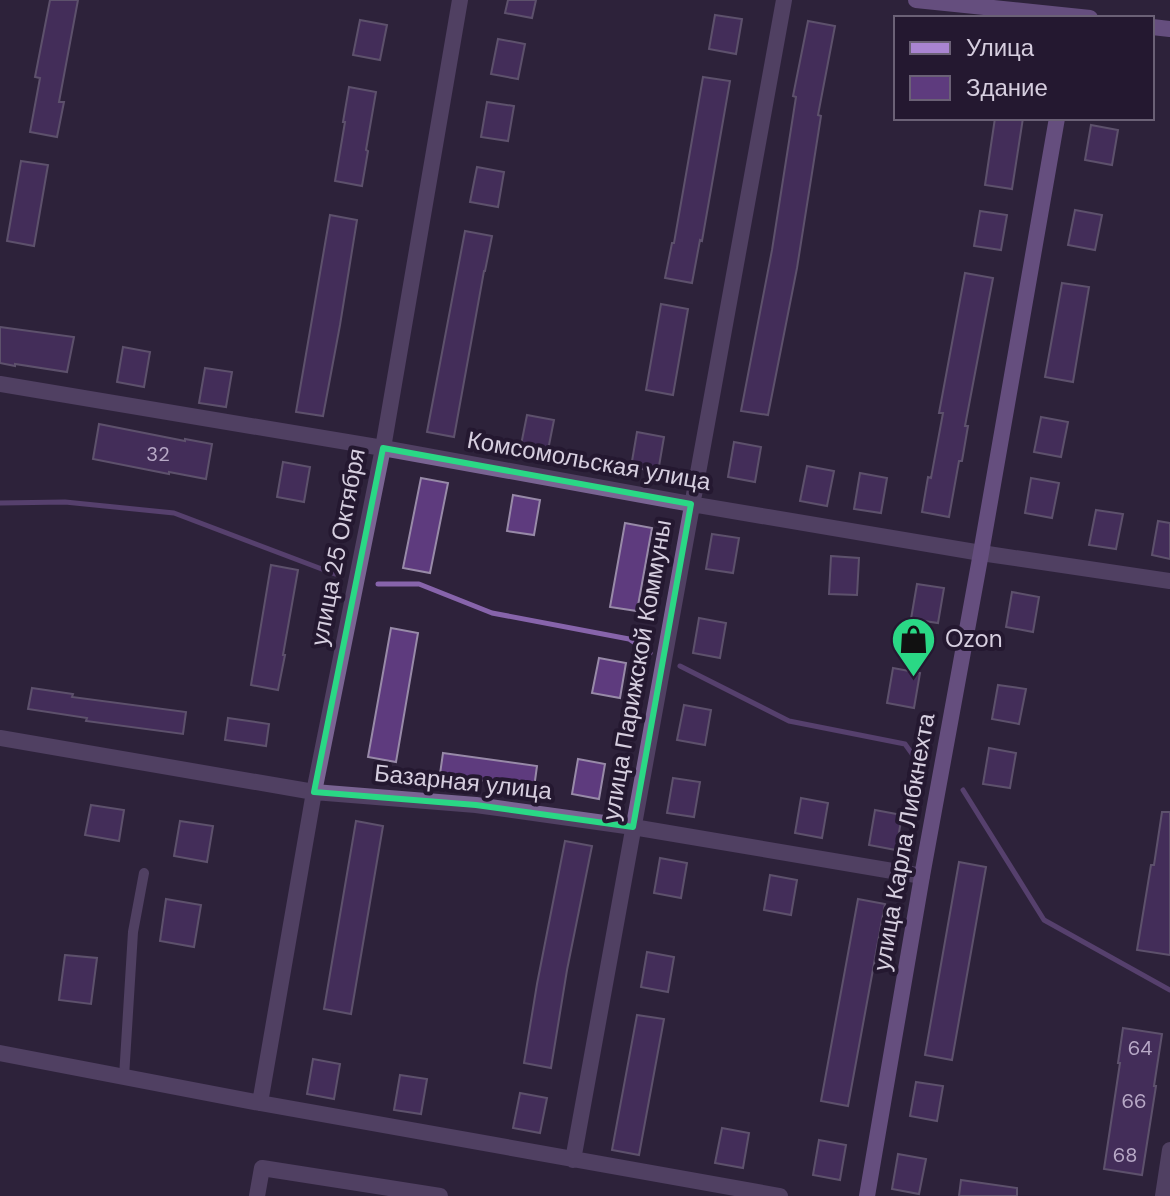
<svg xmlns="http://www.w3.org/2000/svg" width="1170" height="1196" font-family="'DM Sans',sans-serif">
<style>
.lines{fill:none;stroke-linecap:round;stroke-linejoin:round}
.stream{stroke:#8764ab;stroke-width:5}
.building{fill:#5e3b7e;stroke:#988aa8;stroke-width:2}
.lane{stroke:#7a6493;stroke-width:10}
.street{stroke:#7a6493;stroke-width:16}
.secondary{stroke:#a984d1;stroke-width:16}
.marked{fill:none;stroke:#2ad885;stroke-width:6;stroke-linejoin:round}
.labels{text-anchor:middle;stroke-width:8;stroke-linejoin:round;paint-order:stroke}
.number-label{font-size:20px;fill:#b8a9c7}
.street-label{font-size:24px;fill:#d6cedf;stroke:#241830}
.poi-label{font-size:24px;fill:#d6cedf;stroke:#241830;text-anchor:start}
</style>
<rect width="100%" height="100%" fill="#2e223b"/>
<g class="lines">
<path class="stream" d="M0 503 65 502 174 513 335 574
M378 584H419L492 613 629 639 650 653
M680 666 789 721 905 744 918 762
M963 790 1044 920 1170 990"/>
</g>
<path class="building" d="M50 0H78L59 102H64L57 137 30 132 40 78 35 77Z
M508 0H536L532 18 505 13Z
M715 15 742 19 736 54 709 49Z
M360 20 387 25 380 60 353 55Z
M808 21 835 26 818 115 821 116 797 268 768 415 741 411 772 250 796 97 793 96Z
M498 39 525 44 518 79 491 74Z
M703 77 730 81 702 241 700 240 692 283 665 278 672 243H674Z
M349 87 376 92 366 150 368 151 362 186 335 181 345 122H343Z
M487 102 514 106 508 141 481 137Z
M995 118H1023L1012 189 985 185Z
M1091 125 1118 130 1112 165 1085 160Z
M21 161 48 165 34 246 7 241Z
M477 167 504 172 498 207 470 202Z
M1075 210 1102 215 1095 250 1068 245Z
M980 211 1007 215 1001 250 974 246Z
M330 215 357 220 340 325 323 416 296 412Z
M465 231 492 236 485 271H484L454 437 427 432Z
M965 273 993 278 965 426H968L962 461H959L949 517 922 512 928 477 931 478 943 413H939Z
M1062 283 1089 287 1073 382 1045 377Z
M661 304 688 309 673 395 646 390Z
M0 327 74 337 67 372 15 364V366L0 363Z
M123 347 150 352 144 387 117 382Z
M205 368 232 372 226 407 199 403Z
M527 415 554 420 547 455 520 450Z
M1041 417 1068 422 1061 457 1034 452Z
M99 424 185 441V439L212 444 206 479 169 472V474L93 459Z
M637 432 664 437 658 472 631 467Z
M734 442 761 447 755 482 728 477Z
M283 462 310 467 304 502 277 497Z
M807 466 834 471 827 506 800 501Z
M860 473 887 478 881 513 854 509Z
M421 478 448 483 430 573 403 568Z
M1031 478 1059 483 1052 518 1025 513Z
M513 495 540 500 534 535 507 531Z
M1096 510 1123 514 1116 549 1089 545Z
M1158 521 1170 523V559L1152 555Z
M625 523 652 528 637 611 610 607Z
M712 534 739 538 733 573 706 569Z
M831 556 859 558 857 595 829 594Z
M271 565 298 570 283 655H285L278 690 251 685Z
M917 584 944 588 938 623 911 619Z
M1012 592 1039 597 1033 632 1006 627Z
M699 618 726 623 720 658 693 653Z
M391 628 418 633 396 762 368 757Z
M599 658 626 663 620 698 592 693Z
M893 668 920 673 914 708 887 703Z
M998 685 1026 689 1019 724 992 719Z
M32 688 73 694 72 697 186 712 183 734 86 721 87 718 28 709Z
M684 705 711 710 705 745 677 740Z
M228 718 269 724 266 746 225 740Z
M989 748 1016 753 1010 788 983 784Z
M443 753 537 766 534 788 440 774Z
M578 759 605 764 599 799 572 794Z
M673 778 700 782 694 817 667 813Z
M801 798 828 803 822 838 795 833Z
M91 805 124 810 119 841 85 835Z
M875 810 902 815 896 850 869 845Z
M1162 812H1170V955L1137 950 1151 865H1154Z
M180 821 213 826 207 862 174 856Z
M356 821 383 826 351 1014 324 1009Z
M565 841 592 846 567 970 551 1068 524 1063 537 984Z
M660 858 687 863 681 898 654 893Z
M959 862 986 867 952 1060 925 1055Z
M770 875 797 880 791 915 764 910Z
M166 899 201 905 194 947 160 941Z
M858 899 885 904 848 1106 821 1101Z
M647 952 674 957 668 992 641 987Z
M65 955 97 958 91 1004 59 1000Z
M637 1015 664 1019 639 1155 612 1150Z
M1123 1028 1162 1034 1154 1086H1156L1142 1175 1104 1169 1120 1063H1118Z
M313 1059 340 1064 334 1099 307 1094Z
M400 1075 427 1079 421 1114 394 1110Z
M916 1082 943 1086 937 1121 910 1116Z
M520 1093 547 1098 540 1133 513 1128Z
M722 1128 749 1133 743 1168 715 1163Z
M819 1140 846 1145 840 1180 813 1175Z
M898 1154 926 1159 919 1194 892 1189Z
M961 1180 1017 1188V1196H959Z"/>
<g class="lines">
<path class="lane" d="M124 1077 133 932 144 873"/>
<path class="street" d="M0 384 383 448 691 504 981 553 1170 581
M0 738 314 792 476 805 633 827 922 876
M0 1053 260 1103 780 1196
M260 1103 314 792 383 448 460 0
M573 1160 784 0
M257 1196 262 1168 440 1196
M1163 1196 1170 1150"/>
<path class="secondary" d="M916 0 1090 18
M1152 27 1170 29
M867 1196 922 876 981 553 1057 118"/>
</g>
<path d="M0 0H1170V1196H0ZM383 448 691 504 633 827 476 805 314 792Z" fill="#2e223b" fill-opacity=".55" fill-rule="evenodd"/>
<path class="marked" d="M383 448 691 504 633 827 476 805 314 792Z"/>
<defs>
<symbol id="shop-pin" viewBox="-11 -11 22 30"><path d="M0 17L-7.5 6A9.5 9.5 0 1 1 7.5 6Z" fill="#2ad885" stroke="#241830"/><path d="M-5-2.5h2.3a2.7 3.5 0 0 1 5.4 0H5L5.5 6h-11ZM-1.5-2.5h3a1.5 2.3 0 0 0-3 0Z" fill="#111"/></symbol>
</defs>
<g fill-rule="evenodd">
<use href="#shop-pin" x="888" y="614" width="51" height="69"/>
</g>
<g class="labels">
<g class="number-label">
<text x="158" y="461">32</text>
<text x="1140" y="1055">64</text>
<text x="1134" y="1108">66</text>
<text x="1125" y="1162">68</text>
</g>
<g class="street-label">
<text transform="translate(589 461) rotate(10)" y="8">Комсомольская улица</text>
<text transform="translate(338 547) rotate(-79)" y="8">улица 25 Октября</text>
<text transform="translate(637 670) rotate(-80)" y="8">улица Парижской Коммуны</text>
<text transform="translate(463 782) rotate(6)" y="8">Базарная улица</text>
<text transform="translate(904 842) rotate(-80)" y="8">улица Карла Либкнехта</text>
</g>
<g class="poi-label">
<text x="945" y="647">Ozon</text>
</g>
</g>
<rect x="894" y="16" width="260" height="104" fill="#241830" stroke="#6b6176" stroke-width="2"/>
<rect x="910" y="42" width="40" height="12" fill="#a984d1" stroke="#6b6176" stroke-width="2"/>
<text x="966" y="56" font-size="24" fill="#d6cedf">Улица</text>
<rect x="910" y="76" width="40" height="24" fill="#5e3b7e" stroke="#6b6176" stroke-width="2"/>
<text x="966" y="96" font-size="24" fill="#d6cedf">Здание</text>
</svg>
